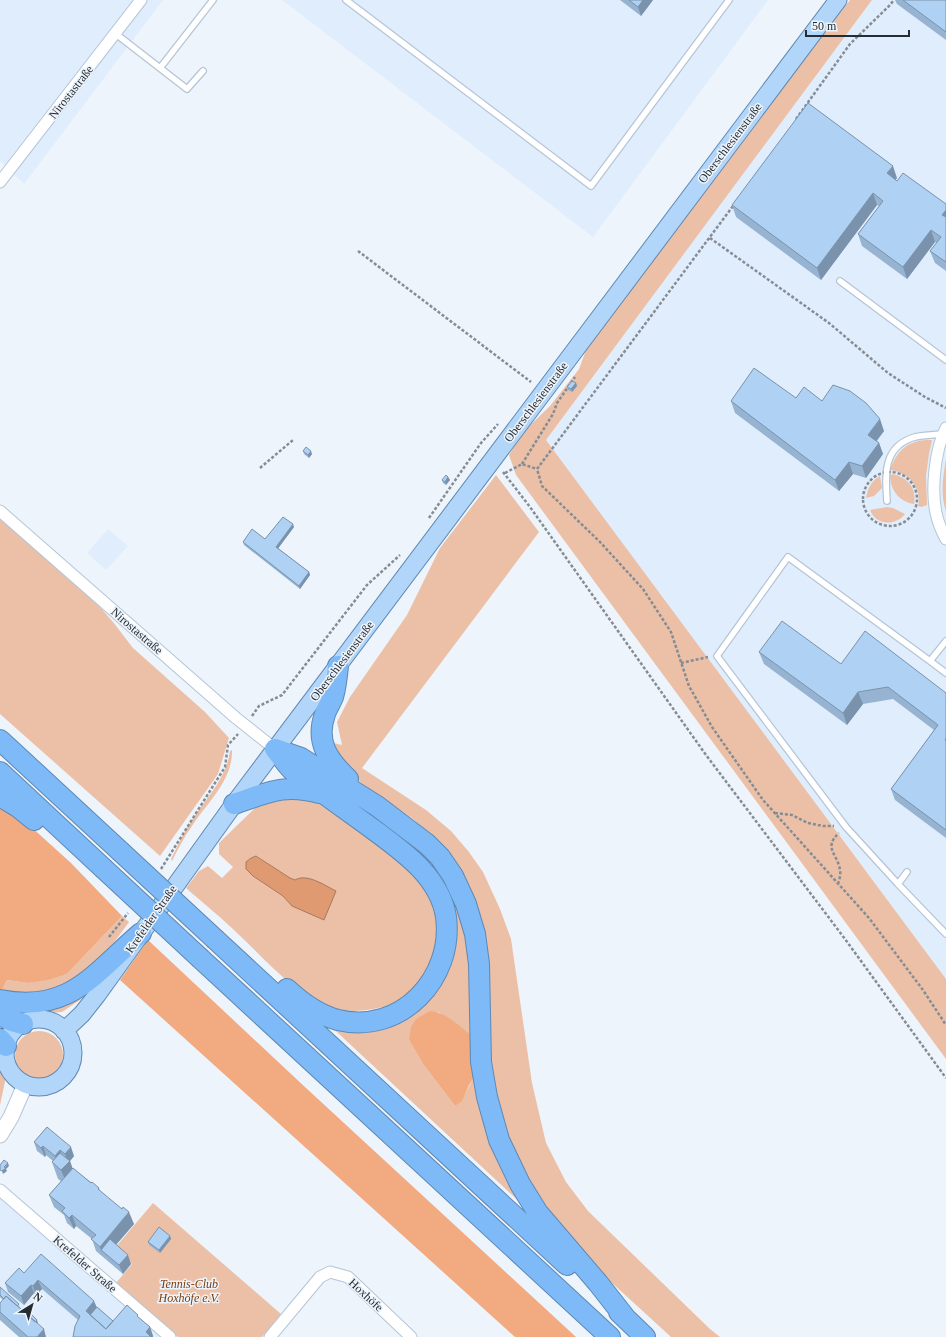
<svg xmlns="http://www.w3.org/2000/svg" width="946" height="1337" font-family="'Times New Roman',serif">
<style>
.built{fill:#e0edfc}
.green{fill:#ecc0a7;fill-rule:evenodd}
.forest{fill:#f2aa81}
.water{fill:#e09a71;stroke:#a8795e}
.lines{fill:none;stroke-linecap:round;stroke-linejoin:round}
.lane-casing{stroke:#b5c5d7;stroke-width:8}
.street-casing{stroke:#b5c5d7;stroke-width:13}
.secondary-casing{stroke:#b5c5d7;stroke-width:17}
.primary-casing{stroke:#5f88b2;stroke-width:19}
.highway-casing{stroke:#5f88b2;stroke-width:22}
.path{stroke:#858c93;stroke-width:2.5;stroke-dasharray:3 2;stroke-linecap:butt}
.lane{stroke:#fff;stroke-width:5.5}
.street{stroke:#fff;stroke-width:11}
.secondary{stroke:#fff;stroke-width:15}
.primary{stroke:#b2d6fa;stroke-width:17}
.highway{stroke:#7ebaf7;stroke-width:20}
.highway-bridge-casing{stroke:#5f88b2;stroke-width:22;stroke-linecap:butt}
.highway-bridge{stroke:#7ebaf7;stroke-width:20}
.wall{fill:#96b4d2}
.shaded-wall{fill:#7a92ab}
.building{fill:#afd1f4;stroke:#7a92ab}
.labels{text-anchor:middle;stroke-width:3;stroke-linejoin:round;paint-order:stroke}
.street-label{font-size:12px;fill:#262c33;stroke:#edf4fb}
.park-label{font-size:12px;font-style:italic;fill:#7b3b0c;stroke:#edf4fb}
</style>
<rect width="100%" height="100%" fill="#edf4fb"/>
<path class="built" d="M0 0H163L24 184 0 161Z
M282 0H768L593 237Z
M872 0H946V979L546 440Z
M108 529 128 546 106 570 87 553Z
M0 1197 162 1337H44L34 1328 39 1322 30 1315 25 1320 0 1298Z"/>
<path class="green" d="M850 0H872L546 440 946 979V1059L516 475 509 455 521 434 550 406 579 369 588 345Z
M932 440 929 454 926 476 927 505 921 507 918 506C922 487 908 472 890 470 897 449 910 439 932 440Z
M946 459V511C940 495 943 476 946 459Z
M893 474C908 478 917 488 914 504 899 502 890 489 890 475Z
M496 475 539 532 362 768 426 810 451 831 469 852 483 872 500 909 511 939 532 1083 546 1143 566 1182 588 1211 710 1329 720 1337H671L611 1282 575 1243 559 1225 526 1176 505 1129 494 1090 488 1041V967L445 849 413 819 347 773 329 742 342 745 337 722 350 697 407 615 440 548Z
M880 476 882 488 874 496 866 498C868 488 871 481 880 476Z
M887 507 893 508 905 514C896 526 876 526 870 510Z
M0 519 99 606 113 622 133 648 205 712 229 738 218 774 160 856 0 714Z
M232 750C233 780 207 803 192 826 184 837 178 849 172 861L171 859C177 848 182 835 190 823 205 799 226 780 230 751Z
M308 796C343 815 412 861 430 897 448 934 431 981 397 1003 394 1005 389 1005 386 1006 366 1012 346 1013 326 1006 294 993 263 957 238 934 222 918 203 903 186 888L199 871 208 866 222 878 233 867 219 854V843L259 804 272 799ZM257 856 289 878 295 880 292 906 283 896 253 876 251 858Z
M346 797 401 837 421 854 443 878 455 899 471 951 476 1039 438 1012 409 1040 423 1064 455 1106C465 1098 468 1086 475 1076L525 1207 325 1021 422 1001 447 906Z
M122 916 129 922C108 951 85 982 50 994 42 996 11 994 0 994L7 980 28 983 67 974Z
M89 990 80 1000 62 1012 19 1015 0 1007Z
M15 1055a24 24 0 1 1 48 0a24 24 0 1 1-48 0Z
M0 1057 6 1077 0 1105Z
M153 1203 281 1314 262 1337H178L116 1283 132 1264 114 1249Z"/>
<path class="forest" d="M0 806 29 825 71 863 122 916 67 974 47 980 28 983 7 980 0 994Z
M148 940 306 1088 576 1337H515L120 980Z
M430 1011C447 1012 462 1029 476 1039L475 1076 469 1085 462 1101 455 1106 423 1064 409 1040 411 1027 416 1019Z"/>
<path class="water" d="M256 856 290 878 295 880C307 873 324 885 336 891L324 920 292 906 283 896 253 876 246 869V862L251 858Z"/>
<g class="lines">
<defs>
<path id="lane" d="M346 0 591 186 729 0
M116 34 187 89 203 71
M160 68 213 0
M840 281 946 360
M887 501C885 474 883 446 915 437 924 435 934 435 943 434
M930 661 946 673
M907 872 898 884 846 827 717 656 788 557 930 661 946 641
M898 884 946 934"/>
<path id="street" d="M0 182 141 0
M946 428C935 449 931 489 936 513 938 522 942 532 946 539
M0 511 236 718 275 749
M0 1190 170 1337
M270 1337 320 1277 330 1272 348 1277 411 1337"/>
<path id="secondary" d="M0 1135 11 1117 25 1085"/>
<path id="primary" d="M5 1053a34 34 0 1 1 68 0a34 34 0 1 1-68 0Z
M64 1031 82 1014 97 995 234 804 838 0"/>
<path id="highway" d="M338 666C337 676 336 687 333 697 331 702 327 708 325 714 315 742 328 760 348 779
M0 740 120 851
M275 749 301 758 377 806 427 844 440 857 453 876 466 904 475 934 479 964 481 1062 487 1097 499 1140 520 1184 538 1213 598 1283 627 1320
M275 749C281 756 286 764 292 770 299 777 308 782 316 788 334 801 352 814 370 827 401 850 440 876 446 917 454 978 401 1035 338 1020 319 1015 302 1003 287 989
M0 772 103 868
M0 796 18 807 34 820
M234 804C267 793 284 783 319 793
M216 940 567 1265
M201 959 610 1337
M0 1000C70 1014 94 973 141 933
M0 1015 12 1021 23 1024
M0 1039 6 1046
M619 1312 645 1337"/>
</defs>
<use href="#lane" class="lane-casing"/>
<use href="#street" class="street-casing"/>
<use href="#secondary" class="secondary-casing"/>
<use href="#primary" class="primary-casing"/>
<use href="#highway" class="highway-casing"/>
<path class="path" d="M796 119 850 44 889 6 894 0
M733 206 537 469 542 486 600 542 643 589 671 632 689 686 712 727 763 800 869 918 923 990 946 1025
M710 238 829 323 888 373 925 397 946 408
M358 251 531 382
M522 464 553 414 557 403 575 377
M260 468 293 440
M503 472 530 507 706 755 845 939 946 1078
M863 499a27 27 0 1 1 54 0a27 27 0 1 1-54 0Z
M505 473 522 464 537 469
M429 518 481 443 498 424
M681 663 708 657
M252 716 259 706 282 695 367 585 400 555
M775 813 792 815 808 823 823 826H834
M161 869 225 767 228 745 238 734
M838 884C839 880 841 876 840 871 839 855 822 848 839 833
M109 937 128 913"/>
<use href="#lane" class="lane"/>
<use href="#street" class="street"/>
<use href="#secondary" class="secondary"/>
<use href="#primary" class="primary"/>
<use href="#highway" class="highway"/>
<defs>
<path id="highway-bridge" d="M120 851 216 940
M103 868 201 959"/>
</defs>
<use href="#highway-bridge" class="highway-bridge-casing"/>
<use href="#highway-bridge" class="highway-bridge"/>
</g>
<path class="wall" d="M620 0H653L641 16Z
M895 0H946V40L897 4Z
M897 178 895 180 946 204V271L935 263 930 251 937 243 935 242 907 279 862 246 858 234 879 206 877 205 821 280 736 217 732 205Z
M576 383 577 386 572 392 568 390 567 387Z
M796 398 822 401 884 431 877 441 879 443 883 454 866 478 853 474 839 491 735 413 731 401Z
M303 451 312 454 309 458 304 454Z
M448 477 450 480 446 485 443 483 442 480Z
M294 527 278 548 309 572 310 575 300 589 244 545 243 542 265 539Z
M759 652 841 664 946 693V838L895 800 891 789 934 730 893 699 863 704 847 725 764 664Z
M47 1127 74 1156 70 1161 72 1168 99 1188 100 1191 134 1224 116 1245 131 1264 123 1274 96 1251 92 1239 76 1226 74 1229 67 1223 64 1215 54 1207 49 1195 61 1181 58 1179 52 1162 53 1161 46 1155 45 1157 37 1151 34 1142Z
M170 1236 171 1239 160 1253 149 1245 148 1242Z
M24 1273 97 1307 113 1321 140 1319 150 1327 153 1336 78 1320 42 1289 36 1295 34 1293 24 1305 8 1292 5 1283Z
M0 1287 20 1307 19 1308 27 1314 38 1323 37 1324 46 1337H19L0 1320V1303L3 1300 0 1297Z"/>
<path class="shaded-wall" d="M643 0H653L641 16 638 7Z
M893 166 897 178 891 185 887 173Z
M873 193 877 205 821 280 817 268Z
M946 210V225L942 215Z
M931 230 935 242 907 279 903 267Z
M576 383 577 386 572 392 571 389Z
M880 419 884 431 872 446 868 435Z
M879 443 883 454 866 478 862 466Z
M311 451 312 454 309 458 308 455Z
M849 462 853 474 839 491 835 480Z
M448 477 450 480 446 485 445 482Z
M293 524 294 527 277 550 276 547Z
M309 572 310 575 300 589 299 586Z
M858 692 863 704 847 725 843 713Z
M43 1146 46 1155 45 1157 41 1148Z
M71 1147 74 1156 70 1161 76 1178 68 1187 61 1170 67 1160 65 1154Z
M60 1150 63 1159 58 1165 55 1156Z
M8 1163 9 1166 6 1169 7 1171 3 1174 2 1171Z
M129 1212 134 1224 107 1255 101 1250 100 1247Z
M72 1215 76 1226 74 1229 69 1218Z
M170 1236 171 1239 160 1253 159 1250Z
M128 1255 131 1264 123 1274 119 1265Z
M38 1280 42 1289 36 1295 33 1286Z
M31 1285 34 1293 24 1305 21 1296Z
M94 1301 98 1310 90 1319 86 1311Z
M37 1320 38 1323 33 1328 32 1325Z
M150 1327 153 1336V1337H147L146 1332Z
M44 1329 46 1337H37Z"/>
<path class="building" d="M629 0H643L638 7Z
M903 0H946V32Z
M808 103 893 166 887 173 897 181 903 173 946 204V210L942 215 946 217V262L930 251 941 237 931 230 903 267 858 234 883 201 873 193 817 268 732 205Z
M754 368 796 398 804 387 822 401 833 385 850 391 866 403 880 419 868 435 879 443 862 466 849 462 835 480 731 401Z
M572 381 576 383 571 389 567 387Z
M306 447 311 451 308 455 303 451Z
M446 475 448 477 445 482 442 480Z
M283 517 293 524 276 547 309 572 299 586 243 542 252 529 265 539Z
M782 621 841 664 865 631 946 693V738L945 740 946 741V830L891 789 938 725 888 687 858 692 843 713 759 652Z
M47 1127 71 1147 65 1154 60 1150 55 1156 43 1146 41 1148 34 1142Z
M60 1153 70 1161 61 1170 52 1162Z
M4 1160 8 1163 4 1167 6 1168 2 1171 0 1170V1165Z
M73 1168 91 1183 92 1182 99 1188 98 1189 122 1209 123 1207 129 1212 100 1247 91 1239 96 1235 72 1215 69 1218 62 1211 65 1208 49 1195Z
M159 1227 170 1236 159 1250 148 1242Z
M110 1239 128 1255 119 1265 101 1250Z
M41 1254 94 1301 86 1311 106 1329 127 1305 138 1315 137 1316 150 1327 146 1332 151 1337H73L75 1326 80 1316 38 1280 33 1286 31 1285 21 1296 5 1283 19 1268 24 1273Z
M0 1287 19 1304 17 1306 6 1296 4 1299 0 1295Z
M6 1296 44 1329 37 1337H28L0 1312V1303Z
M97 1307 113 1321 106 1329 90 1315Z
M29 1312 37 1320 35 1322 26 1314Z"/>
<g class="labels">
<g class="street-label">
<text transform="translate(71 92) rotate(-52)" y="4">Nirostastraße</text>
<text transform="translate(730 143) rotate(-53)" y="4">Oberschlesienstraße</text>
<text transform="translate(536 402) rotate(-53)" y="4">Oberschlesienstraße</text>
<text transform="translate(137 631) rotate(41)" y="4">Nirostastraße</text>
<text transform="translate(342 661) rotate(-53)" y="4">Oberschlesienstraße</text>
<text transform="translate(151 919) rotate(-55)" y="4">Krefelder Straße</text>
<text transform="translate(85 1264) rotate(41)" y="4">Krefelder Straße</text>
<text transform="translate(366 1295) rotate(43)" y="4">Hoxhöfe</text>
</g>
<g class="park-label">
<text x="189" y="1288">Tennis-Club<tspan x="189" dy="14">Hoxhöfe e.V.</tspan></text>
</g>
</g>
<g transform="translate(32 1305) rotate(37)" stroke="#edf4fb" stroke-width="3" paint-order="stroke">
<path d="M0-3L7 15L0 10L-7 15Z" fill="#262c33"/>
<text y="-6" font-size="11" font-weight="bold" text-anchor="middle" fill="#262c33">N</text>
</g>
<path d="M806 30v6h103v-6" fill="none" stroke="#262c33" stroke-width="2"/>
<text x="812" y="30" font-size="12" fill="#262c33" stroke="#edf4fb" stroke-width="3" paint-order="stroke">50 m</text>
</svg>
